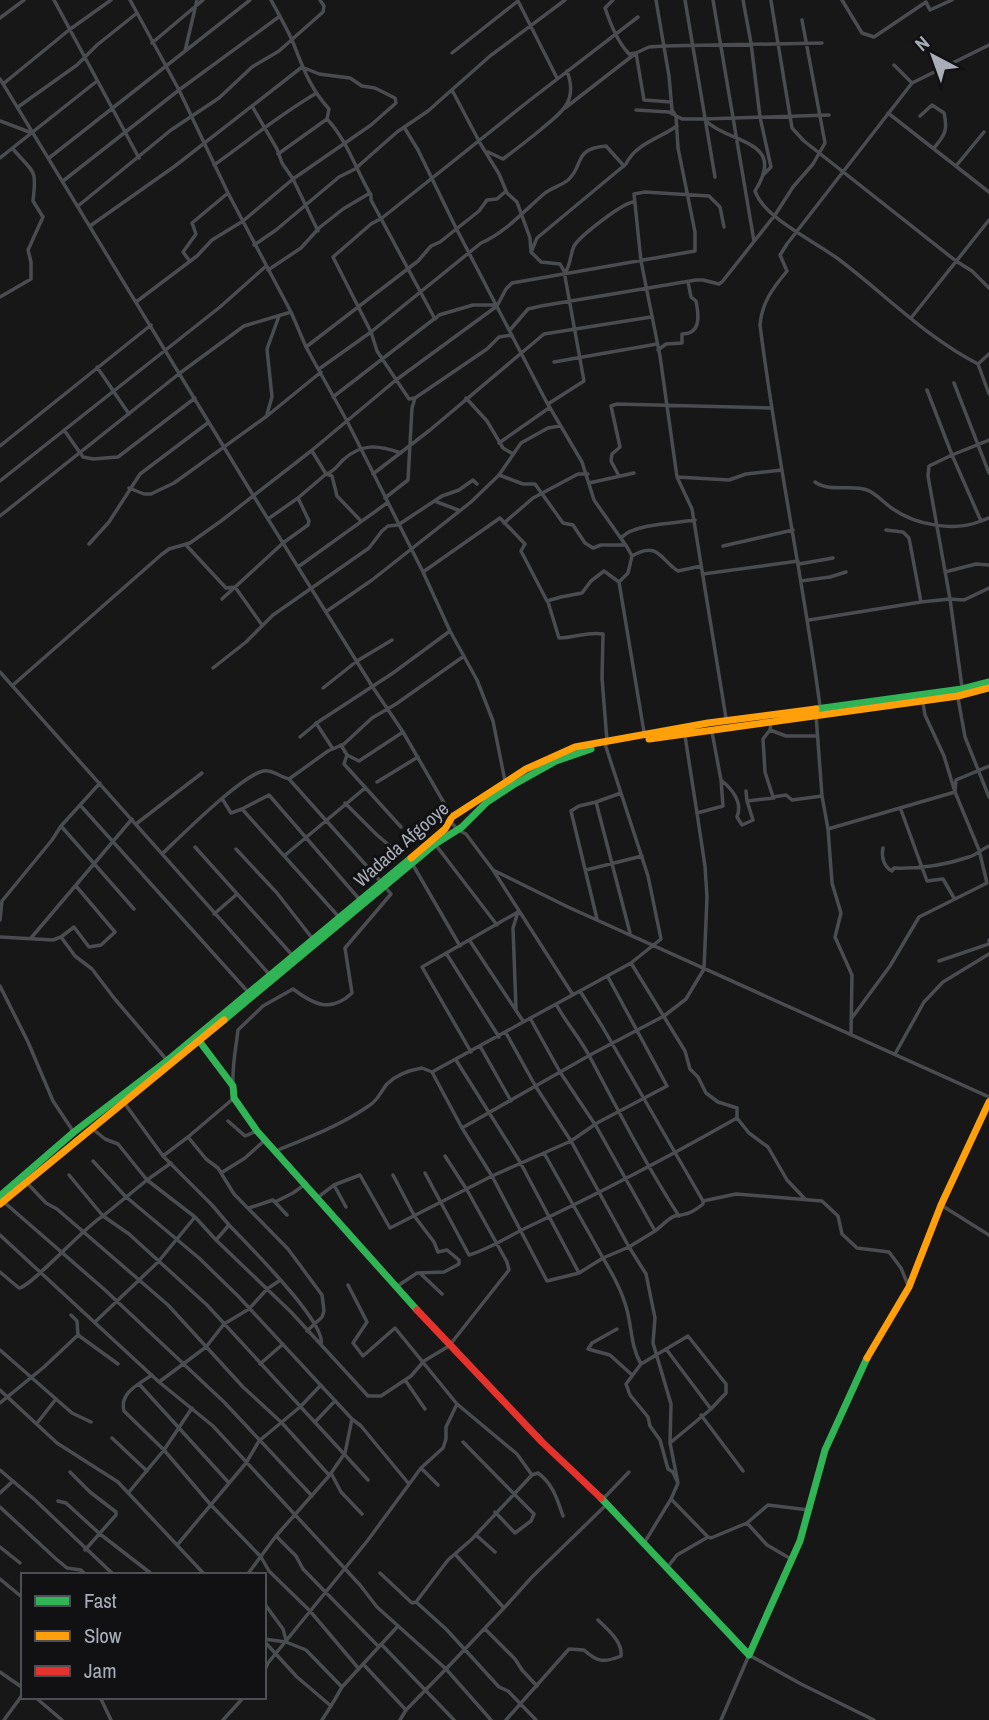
<svg xmlns="http://www.w3.org/2000/svg" width="989" height="1720" font-family="'Archivo Narrow',sans-serif">
<style>
.lines{fill:none;stroke-linecap:round;stroke-linejoin:round}
.street{stroke:#4b4c50;stroke-width:3.5}
.fast{stroke:#30b455;stroke-width:7}
.slow{stroke:#ff9f0a;stroke-width:7}
.jam{stroke:#e5322d;stroke-width:7}
.labels{text-anchor:middle;stroke-width:6;stroke-linejoin:round;paint-order:stroke}
.street-label{font-size:19px;fill:#a8adb8;stroke:#111113}
</style>
<rect width="100%" height="100%" fill="#171717"/>
<g class="lines">
<path class="street" d="M54 0 139 158
M130 0 179 90 228 193 291 312 306 347 347 421 423 572 450 631 477 680 493 721 505 781
M271 0C278 13 286 27 292 40 303 67 309 87 329 109L327 119C347 140 356 170 371 195V200L435 319 439 315 473 305H495
M685 0 715 177
M713 0 754 241
M743 0 751 43 760 117 771 167 764 174
M842 0 862 33 874 37 926 2
M771 1 792 128 804 141 956 261 972 271 989 288
M926 2 930 10 952 0
M0 18 24 0
M152 43 203 0
M185 51 197 0
M452 53 518 1 557 78
M0 79 253 495 372 686 403 732 451 815
M912 83 989 45
M3 84 69 30 111 0
M452 90 480 143 499 174 507 193 517 202 530 238 531 252 541 262 560 264 564 271 584 381 548 404
M671 102 644 100 636 53 649 47 664 46 822 43
M252 106 277 149 282 163 293 179 318 231
M18 107 77 65 97 45 137 13
M565 108 636 53 629 54C617 41 611 25 605 8L613 0
M636 110 669 112 682 119H704C729 145 788 139 755 191 764 218 814 241 837 258 884 293 925 337 978 364L989 394
M888 113 989 192
M920 116 932 105 944 113C948 130 945 135 934 148
M705 119 829 115
M0 121 32 133
M404 127 418 150 456 228 546 401 582 462 594 500 627 547 632 556 628 573 619 582 604 571 591 581 582 593 561 597 547 601 521 551 525 544 500 518 423 572
M488 152 503 159C515 150 527 141 539 131 560 113 579 103 567 71
M278 154 327 119
M0 158 97 81
M49 158 250 0
M214 165C248 141 279 115 315 94
M956 166 984 132
M63 181 179 90 280 16
M78 206 171 130 219 98 252 67 279 51 323 12 324 6 320 0
M90 226 175 166 302 67 319 74 350 78 362 86 375 88 395 98 396 103 371 125 293 179 243 221 212 240 197 256 136 302
M724 227 720 207 709 196 645 192 634 194 641 261 660 356 677 477 692 509 726 718
M254 245 276 230 339 177 355 169 397 132 428 111 490 56 565 0
M532 250 537 238 626 164C635 144 660 138 677 126
M189 260 183 252 196 234 192 223 228 193
M268 270 301 248 319 228 343 209 370 193
M565 273C571 264 570 255 574 246 580 236 621 204 633 202
M0 297 31 279V262L28 250 43 217 33 201C37 167 34 174 13 149
M911 318 989 220
M510 330 528 309 541 306 696 280H703L719 284 722 282 775 215 793 187 813 164 825 143 802 20
M512 335 499 337 487 349 415 398 409 399 377 351 371 332 333 257 371 224 382 218 530 100 638 17
M306 347 418 261 431 246 440 242 479 211 487 200 497 199 506 191
M658 350 666 344 682 343V334C701 334 699 316 696 301L691 297 688 282
M554 362 657 344
M978 364 989 354
M97 367 129 414
M319 369 371 332 481 243C505 233 525 210 545 193 552 188 562 185 568 180 585 165 572 149 606 146L624 166
M954 383 989 473
M927 390 952 455 989 440
M333 397 434 319
M466 398 487 421 503 448 513 454
M267 414 272 397 267 349 279 316
M64 430 83 457 93 459 118 457 195 398
M499 443 549 408
M0 446 151 325
M312 451 326 474 332 476 337 496 361 521
M373 474 430 430 544 334 651 317
M499 475 523 484H535L563 523 573 525 585 543 593 548 601 545H626
M619 476 611 461 612 454 620 447 611 406 617 404 771 408
M677 477 729 480 746 474 782 470
M0 481 220 307 265 267
M815 482C831 493 850 484 867 490 876 493 885 504 893 509 916 525 954 532 981 521
M589 483 634 473
M129 488 144 494H151L174 483 267 416 321 372
M385 498 408 480 412 408 415 398
M437 502 458 510
M0 516 180 373 244 326 291 312
M268 519 298 498 326 474C334 472 337 466 343 460 361 443 378 445 401 453
M504 523 533 498 578 474H588
M886 530 903 532 909 538 921 602
M622 537C634 524 676 523 695 520
M89 544 109 522 140 474 209 422
M186 545 226 588 235 587 262 625
M723 546 793 530
M632 556C659 540 661 561 678 571L701 566
M799 564 833 558
M298 567 387 503
M945 572 976 564 989 565
M703 574 798 561
M801 581 830 577 846 572
M619 582 644 732
M222 599 283 543 308 525 309 521 298 498
M548 602 559 638C575 638 588 631 603 634L602 678 607 741
M327 611 372 580 471 502 499 475 521 443 548 428 560 426
M809 620 921 602 950 599 964 600 989 588
M213 668 246 642 273 615 369 548 382 531 388 526 398 525 442 496 459 490 473 480 477 484
M0 672 269 974
M13 685 161 555 169 549 190 543 221 521 311 451 396 380 497 306 506 289 512 283 695 251V232L678 148 676 116 672 110 669 76 656 0
M962 687 950 599 928 476 929 466 952 455 981 521 989 518
M323 688 357 661 392 640
M958 698 965 737 989 797
M923 703 925 715 944 756 955 792 956 780 989 766
M820 706C803 579 776 453 760 325 762 302 773 288 787 271L780 255 787 244 912 83 894 65
M816 715 822 796 828 829 832 883 841 913 835 937 852 975 851 1035
M771 722 770 730 763 739 765 772 773 797 786 795 792 800 822 796
M316 723 333 749
M770 730 786 736H817
M685 736 697 813
M300 737 318 722 393 673 450 631
M605 744 648 876 661 939 631 963 432 1072 462 1128 590 1055 664 1016 686 999 704 969 707 897 705 866 697 813 723 806 721 780 712 732
M341 745 347 755 359 761 403 732
M347 755 344 764 401 827
M289 779 381 882
M721 780C732 789 743 802 737 817L742 825 753 820 747 801
M377 782 418 757
M746 791 747 801 774 798
M621 793 596 802 630 933
M223 800 231 813 242 809 338 916
M596 802 579 806 571 811 597 919
M345 803 377 835 397 852
M80 805 249 993
M242 809 269 795 360 900
M901 810 927 881 943 879 954 898
M450 821 458 830 466 834 493 870 573 995
M136 824 202 773
M61 826 134 909
M828 829 955 792 979 850 987 883 919 917 890 966 851 1019
M435 844 497 925
M195 847 293 956
M883 848C881 857 884 867 892 871L894 868C919 869 945 865 969 857 976 855 982 849 989 846
M236 849 277 893 312 938
M162 854C181 836 241 776 263 771 272 769 280 777 289 779L328 751 344 744 372 718 396 704 464 656
M284 856 365 788
M413 865 460 946
M493 870 568 907 989 1097
M586 870 642 856
M214 914 236 895
M0 920 2 901 52 840 61 826 100 783
M0 937 53 940 61 937 74 927 89 947 101 945 115 932 76 886
M61 937 75 956 92 969 114 998 166 1059
M31 938 132 819
M470 941 523 1021
M446 953 499 1037
M939 961 989 944V940
M631 963 685 1051 690 1069 698 1077 706 1093 718 1102 737 1108V1118L749 1133 768 1147 787 1180 805 1199
M0 986 28 1042 53 1101 73 1131
M580 991 602 1026 703 1201
M556 1004C566 1023 581 1039 591 1059 619 1112 646 1165 679 1216
M530 1018 560 1072 596 1126 655 1231 629 1247 646 1274 655 1318 653 1343 671 1404 670 1443 678 1483 671 1499 643 1545
M506 1033 536 1087 571 1141 629 1247 603 1258 544 1153
M480 1046 511 1101
M471 1052 422 967 518 912 513 928 516 1009
M895 1054 924 1002 943 982 989 954
M456 1060 520 1162 579 1273 603 1258C613 1275 622 1291 627 1310 632 1329 631 1347 641 1364L626 1384 630 1395 648 1417 650 1426 660 1440 668 1469 673 1472 677 1481
M233 1084C232 1066 236 1048 238 1030L263 1006 293 989C314 1005 331 1013 352 993L345 948 391 894 386 888
M125 1104 163 1156 212 1205 229 1225
M228 1121 245 1136 257 1131
M462 1128 492 1176 547 1281 579 1273
M188 1137 234 1098
M276 1151C309 1137 340 1126 370 1105 378 1100 381 1091 387 1084 396 1075 410 1070 422 1068L432 1072
M163 1156 188 1137 206 1159 218 1168 234 1194 288 1249 322 1295 324 1311 322 1317 307 1331
M93 1161 125 1196 199 1258 238 1296 352 1419 345 1453 329 1476 276 1536 247 1575
M171 1163 147 1180 195 1217 216 1240 229 1225C246 1243 327 1323 321 1344
M221 1173 245 1158 264 1141
M425 1173 469 1255C492 1248 510 1235 532 1225 602 1192 670 1156 737 1118
M69 1175 103 1216 147 1180 118 1144 105 1139 94 1130
M393 1175 415 1217 434 1242 438 1252 447 1250 459 1260V1264L444 1272 417 1273 396 1287
M28 1184 46 1203 57 1209 168 1305 243 1387 281 1422 329 1475
M334 1185 346 1207
M317 1198 334 1185 360 1175 390 1228 492 1176 571 1141 597 1123 667 1086 608 977
M275 1202 293 1193 304 1185
M5 1203 105 1290 224 1402 312 1496
M941 1205 989 1235
M249 1208 273 1200 287 1215
M655 1231C661 1227 668 1218 675 1216 688 1214 692 1213 703 1204V1201L736 1194 822 1201 838 1216 842 1234 857 1248 889 1252 901 1268 908 1285
M0 1235 159 1382 213 1426 360 1585 377 1607 446 1669 406 1710 400 1720
M216 1240 291 1312 368 1396H381L411 1376 424 1361 449 1346 509 1270 507 1262 467 1190 445 1156
M0 1272 19 1288C31 1287 85 1226 103 1216L129 1234 207 1305 368 1480
M421 1274 442 1294
M348 1285 367 1322 353 1343 363 1356 395 1328 457 1404 517 1454 532 1475
M95 1322 158 1262 195 1217
M617 1329 592 1343 588 1349 610 1355 631 1374
M78 1335 118 1364
M666 1349 711 1409
M0 1350 72 1413 91 1422
M260 1364 283 1344
M641 1364 688 1336 726 1384V1393L711 1409 670 1443
M152 1375C139 1384 119 1393 124 1411L164 1450 210 1504 261 1557 269 1571 310 1611 359 1669
M405 1380 425 1409
M159 1382 206 1347 224 1324 249 1309 267 1289 279 1281
M139 1384 229 1483
M0 1390 57 1443 118 1482 205 1575
M0 1403 44 1367 78 1335 77 1321 71 1315
M701 1415 743 1471
M352 1419 361 1426 409 1484
M38 1422 56 1399
M315 1422 334 1402
M112 1438 147 1471
M463 1442 534 1514 531 1521 515 1533 495 1512
M421 1468 438 1485
M0 1470 35 1500 114 1575
M70 1472 90 1492 116 1512V1515L85 1550
M331 1473 341 1492 362 1514
M129 1492 164 1450 192 1408
M0 1493 13 1481
M671 1499 708 1537 711 1538 747 1523 768 1505 809 1510
M602 1500 629 1472
M58 1501 66 1503 100 1534 153 1575
M0 1507 55 1558 67 1568 81 1570 86 1575
M747 1523 767 1545 791 1559
M476 1535 495 1552
M276 1536 296 1556 303 1569 378 1646
M178 1544 246 1463 259 1441 300 1407 321 1385
M0 1547 20 1563
M455 1554 504 1608 446 1669 491 1720
M666 1569 677 1555 708 1537
M380 1573 412 1603 416 1602 446 1629 499 1687 508 1691 536 1720
M0 1579 23 1598
M416 1602 448 1560 472 1539 532 1475 538 1473C553 1484 557 1499 563 1516
M264 1603 283 1629 286 1640
M504 1608 532 1577 606 1505
M485 1629 515 1659 522 1670 537 1686
M264 1639 286 1642 306 1650 342 1687
M264 1641 297 1677 331 1706 322 1720
M381 1644 454 1720
M364 1665 405 1709
M0 1672 23 1688
M264 1672 268 1663 368 1540 421 1468 443 1448 446 1439V1427L457 1404
M35 1697 62 1720
M100 1697 111 1720
M331 1706 342 1687 398 1626
M4 1720 23 1694
M223 1720 244 1697
M506 1720 569 1649 584 1650C597 1662 604 1663 621 1656 623 1642 608 1630 598 1620
M721 1720 749 1655 801 1684 874 1720"/>
<path class="fast" d="M816 709 962 689 989 682
M224 1020 435 844 462 827 487 802 513 785 556 761 591 749
M200 1042 233 1086 234 1098 257 1131 417 1310
M0 1196 74 1132 168 1060 411 858
M601 1498 749 1655 800 1541 825 1450 867 1358"/>
<path class="slow" d="M649 739 958 696 989 688
M411 858 445 829 452 817 526 769 575 747 708 723 816 709
M0 1204 224 1020
M867 1358 909 1287 941 1205 989 1102"/>
<path class="jam" d="M417 1310 542 1442 601 1498"/>
</g>
<g class="labels">
<g class="street-label">
<text transform="translate(401 844) rotate(-41)" y="7">Wadada Afgooye</text>
</g>
</g>
<rect x="21" y="1573" width="245" height="126" fill="#111113" stroke="#4d4f55" stroke-width="2"/>
<rect x="35" y="1596" width="35" height="10" fill="#30b455" stroke="#4d4f55" stroke-width="2"/>
<text x="84" y="1608" font-size="21" fill="#a8adb8">Fast</text>
<rect x="35" y="1631" width="35" height="10" fill="#ff9f0a" stroke="#4d4f55" stroke-width="2"/>
<text x="84" y="1643" font-size="21" fill="#a8adb8">Slow</text>
<rect x="35" y="1666" width="35" height="10" fill="#e5322d" stroke="#4d4f55" stroke-width="2"/>
<text x="84" y="1678" font-size="21" fill="#a8adb8">Jam</text>
<g transform="translate(933 56) rotate(319)" stroke="#111113" stroke-width="5" paint-order="stroke">
<path d="M0-5L12 26L0 18L-12 26Z" fill="#a8adb8"/>
<text y="-10" font-size="19" font-weight="bold" text-anchor="middle" fill="#a8adb8">N</text>
</g>
</svg>
